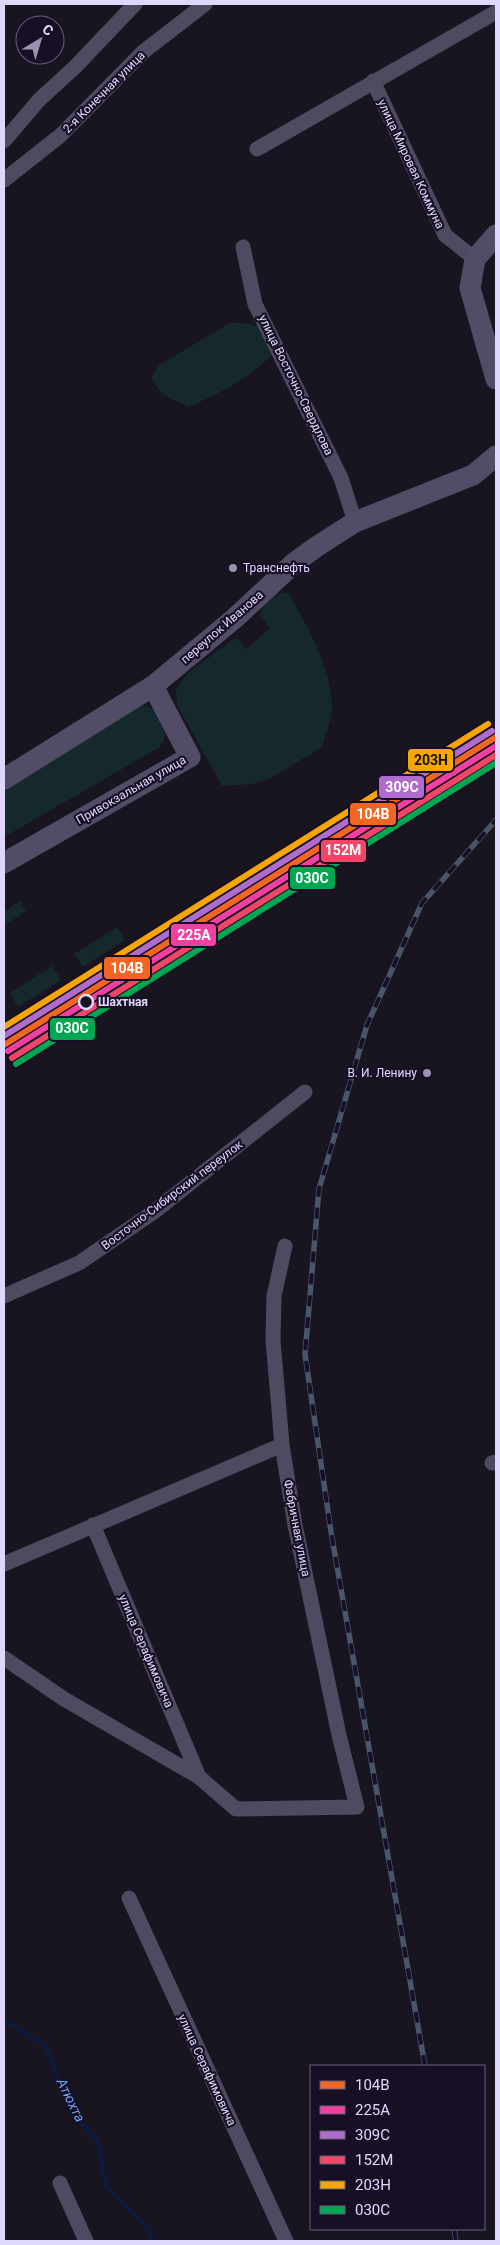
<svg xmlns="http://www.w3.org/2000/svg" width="500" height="2245" font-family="Roboto,sans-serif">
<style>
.green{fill:#15292d}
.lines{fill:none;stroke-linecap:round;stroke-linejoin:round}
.stream{stroke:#0e193e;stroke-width:4}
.street{stroke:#4e4b60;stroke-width:15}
.secondary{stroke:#524d66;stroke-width:21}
.rail-casing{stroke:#485669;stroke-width:5.5}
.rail{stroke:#171025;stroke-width:4;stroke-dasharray:11;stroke-linecap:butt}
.rail-1-casing{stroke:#171025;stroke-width:10}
.rail-2-casing{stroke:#171025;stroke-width:10}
.rail-3-casing{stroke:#171025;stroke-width:10}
.rail-4-casing{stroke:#171025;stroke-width:10}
.rail-5-casing{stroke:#171025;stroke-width:10}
.rail-6-casing{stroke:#171025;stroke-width:10}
.rail-1{stroke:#f26522;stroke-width:6}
.rail-2{stroke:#f240a1;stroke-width:6}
.rail-3{stroke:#b06ccc;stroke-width:6}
.rail-4{stroke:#f34667;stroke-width:6}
.rail-5{stroke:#f7a600;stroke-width:6}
.rail-6{stroke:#00a651;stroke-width:6}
.poi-dot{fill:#9a93b0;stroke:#171025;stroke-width:2}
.stop-dot{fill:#171025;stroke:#e0d7fd;stroke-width:2.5}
.labels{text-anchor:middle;stroke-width:4.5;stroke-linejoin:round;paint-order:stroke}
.street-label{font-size:12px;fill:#e0d7fd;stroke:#171025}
.poi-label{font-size:12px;fill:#e0d7fd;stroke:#171025;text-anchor:start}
.stop-label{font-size:12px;font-weight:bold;fill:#e0d7fd;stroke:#171025;text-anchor:start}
.water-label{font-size:14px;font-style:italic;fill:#6ba4f7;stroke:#171025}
.line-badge{stroke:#171025;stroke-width:2}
.badge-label{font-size:14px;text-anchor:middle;font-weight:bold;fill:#fff}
.pale-badge-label{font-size:14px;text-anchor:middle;font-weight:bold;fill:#111}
</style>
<rect width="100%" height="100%" fill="#181520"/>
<path class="green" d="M230 323C262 323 263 326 271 356 247 379 219 394 188 407L162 394 151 379 158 366Z
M288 592C308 628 332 667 332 710 331 721 325 735 322 747L269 779 252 784 222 786 177 705 176 688 188 673 236 637 246 649 270 628 260 614C266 598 271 594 288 592Z
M140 705C163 707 173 728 160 747L4 837V789Z
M20 901 26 911 4 926V912Z
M117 927 125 940 83 967 74 954Z
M52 966 61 980 18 1007 10 993Z"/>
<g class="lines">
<path class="stream" d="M4 2020 46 2046 57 2077 79 2121 98 2141 106 2187 146 2226 153 2241"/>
<path class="street" d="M373 81 445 235 475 259
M4 141 39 100 75 67 135 4
M257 149 496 12
M4 180 61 135 143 52 205 4
M243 247 255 304 341 478 355 522
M4 1296 79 1263 155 1211 305 1092
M492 1463 496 1462
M93 1525 199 1777
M4 1564 282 1445
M4 1658 64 1699 199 1777 236 1809 357 1807 339 1735 295 1525 282 1445 273 1340 274 1296 285 1246
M129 1898 286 2241
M60 2183 86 2241"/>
<path class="secondary" d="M496 235 475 259 470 288 496 379
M4 779 153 686 235 618 294 563 316 547 355 522 473 475 496 456
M4 863 190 757 153 686"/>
<defs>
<path id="rail" d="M425 2066 331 1532 305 1354 319 1189 367 1025 422 903 496 820
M454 2229 456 2241"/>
</defs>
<use href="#rail" class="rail-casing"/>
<use href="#rail" class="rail"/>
<defs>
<path id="rail-1" d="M4 1045 496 737"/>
<path id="rail-2" d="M8 1051 496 746"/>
<path id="rail-3" d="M4 1036 492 731"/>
<path id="rail-4" d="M12 1058 496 755"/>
<path id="rail-5" d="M4 1027 488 724"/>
<path id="rail-6" d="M16 1064 496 763"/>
</defs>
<use href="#rail-1" class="rail-1-casing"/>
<use href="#rail-2" class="rail-2-casing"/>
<use href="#rail-3" class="rail-3-casing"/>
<use href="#rail-4" class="rail-4-casing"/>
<use href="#rail-5" class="rail-5-casing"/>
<use href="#rail-6" class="rail-6-casing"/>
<use href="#rail-1" class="rail-1"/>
<use href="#rail-2" class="rail-2"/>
<use href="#rail-3" class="rail-3"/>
<use href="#rail-4" class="rail-4"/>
<use href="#rail-5" class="rail-5"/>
<use href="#rail-6" class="rail-6"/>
</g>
<g class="poi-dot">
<circle cx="233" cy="568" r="5"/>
<circle cx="427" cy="1073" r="5"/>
</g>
<circle class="stop-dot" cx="86" cy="1002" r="7"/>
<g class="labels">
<g class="street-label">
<text transform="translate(104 92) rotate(-45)" y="4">2-я Конечная улица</text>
<text transform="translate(411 164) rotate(65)" y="4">улица Мировая Коммуна</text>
<text transform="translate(296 385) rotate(64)" y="4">улица Восточно-Свердлова</text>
<text transform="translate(222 627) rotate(-41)" y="4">переулок Иванова</text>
<text transform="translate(131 790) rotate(-30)" y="4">Привокзальная улица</text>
<text transform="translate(172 1195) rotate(-37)" y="4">Восточно-Сибирский переулок</text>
<text transform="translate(297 1528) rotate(79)" y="4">Фабричная улица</text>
<text transform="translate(146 1651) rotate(67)" y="4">улица Серафимовича</text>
<text transform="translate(207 2070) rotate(65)" y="4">улица Серафимовича</text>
</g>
<g class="poi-label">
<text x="243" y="572">Транснефть</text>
<text x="417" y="1077" text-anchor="end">В. И. Ленину</text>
</g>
<g class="stop-label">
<text x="98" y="1006">Шахтная</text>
</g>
<g class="water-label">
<text transform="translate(71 2100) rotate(64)" y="5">Атюхта</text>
</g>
</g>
<g class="line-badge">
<rect x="407" y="748" width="47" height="24" rx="5" fill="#f7a600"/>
<rect x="378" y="775" width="47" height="24" rx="5" fill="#b06ccc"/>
<rect x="349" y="802" width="48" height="24" rx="5" fill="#f26522"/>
<rect x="320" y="839" width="47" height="24" rx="5" fill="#f34667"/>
<rect x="289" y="866" width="47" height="24" rx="5" fill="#00a651"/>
<rect x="170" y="923" width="47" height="24" rx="5" fill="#f240a1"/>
<rect x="103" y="956" width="48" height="24" rx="5" fill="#f26522"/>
<rect x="49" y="1017" width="47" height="24" rx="5" fill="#00a651"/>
</g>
<g class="badge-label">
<text x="402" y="792">309С</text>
<text x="373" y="819">104В</text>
<text x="343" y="855">152М</text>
<text x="312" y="883">030C</text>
<text x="194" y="940">225А</text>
<text x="127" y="973">104В</text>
<text x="72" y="1033">030C</text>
</g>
<g class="pale-badge-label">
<text x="431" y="765">203Н</text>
</g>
<rect width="500" height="2245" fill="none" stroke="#e0d7fd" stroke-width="10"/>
<rect x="310" y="2065" width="175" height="165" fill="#171025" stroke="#67607b"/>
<rect x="320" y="2081" width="25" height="8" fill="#f26522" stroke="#67607b"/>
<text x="355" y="2090" font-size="15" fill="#e0d7fd">104В</text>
<rect x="320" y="2106" width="25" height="8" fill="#f240a1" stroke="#67607b"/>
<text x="355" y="2115" font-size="15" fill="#e0d7fd">225А</text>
<rect x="320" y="2131" width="25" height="8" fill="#b06ccc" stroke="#67607b"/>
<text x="355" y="2140" font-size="15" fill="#e0d7fd">309С</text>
<rect x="320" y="2156" width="25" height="8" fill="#f34667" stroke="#67607b"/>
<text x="355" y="2165" font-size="15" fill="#e0d7fd">152М</text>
<rect x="320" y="2181" width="25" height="8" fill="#f7a600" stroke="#67607b"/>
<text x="355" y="2190" font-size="15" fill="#e0d7fd">203Н</text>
<rect x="320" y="2206" width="25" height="8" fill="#00a651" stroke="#67607b"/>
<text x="355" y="2215" font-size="15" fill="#e0d7fd">030C</text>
<g transform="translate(40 40) rotate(38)"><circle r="24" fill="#171025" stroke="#67607b"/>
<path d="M0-4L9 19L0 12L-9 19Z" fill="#9a93b0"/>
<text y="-8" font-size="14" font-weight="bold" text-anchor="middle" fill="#e0d7fd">С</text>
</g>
</svg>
